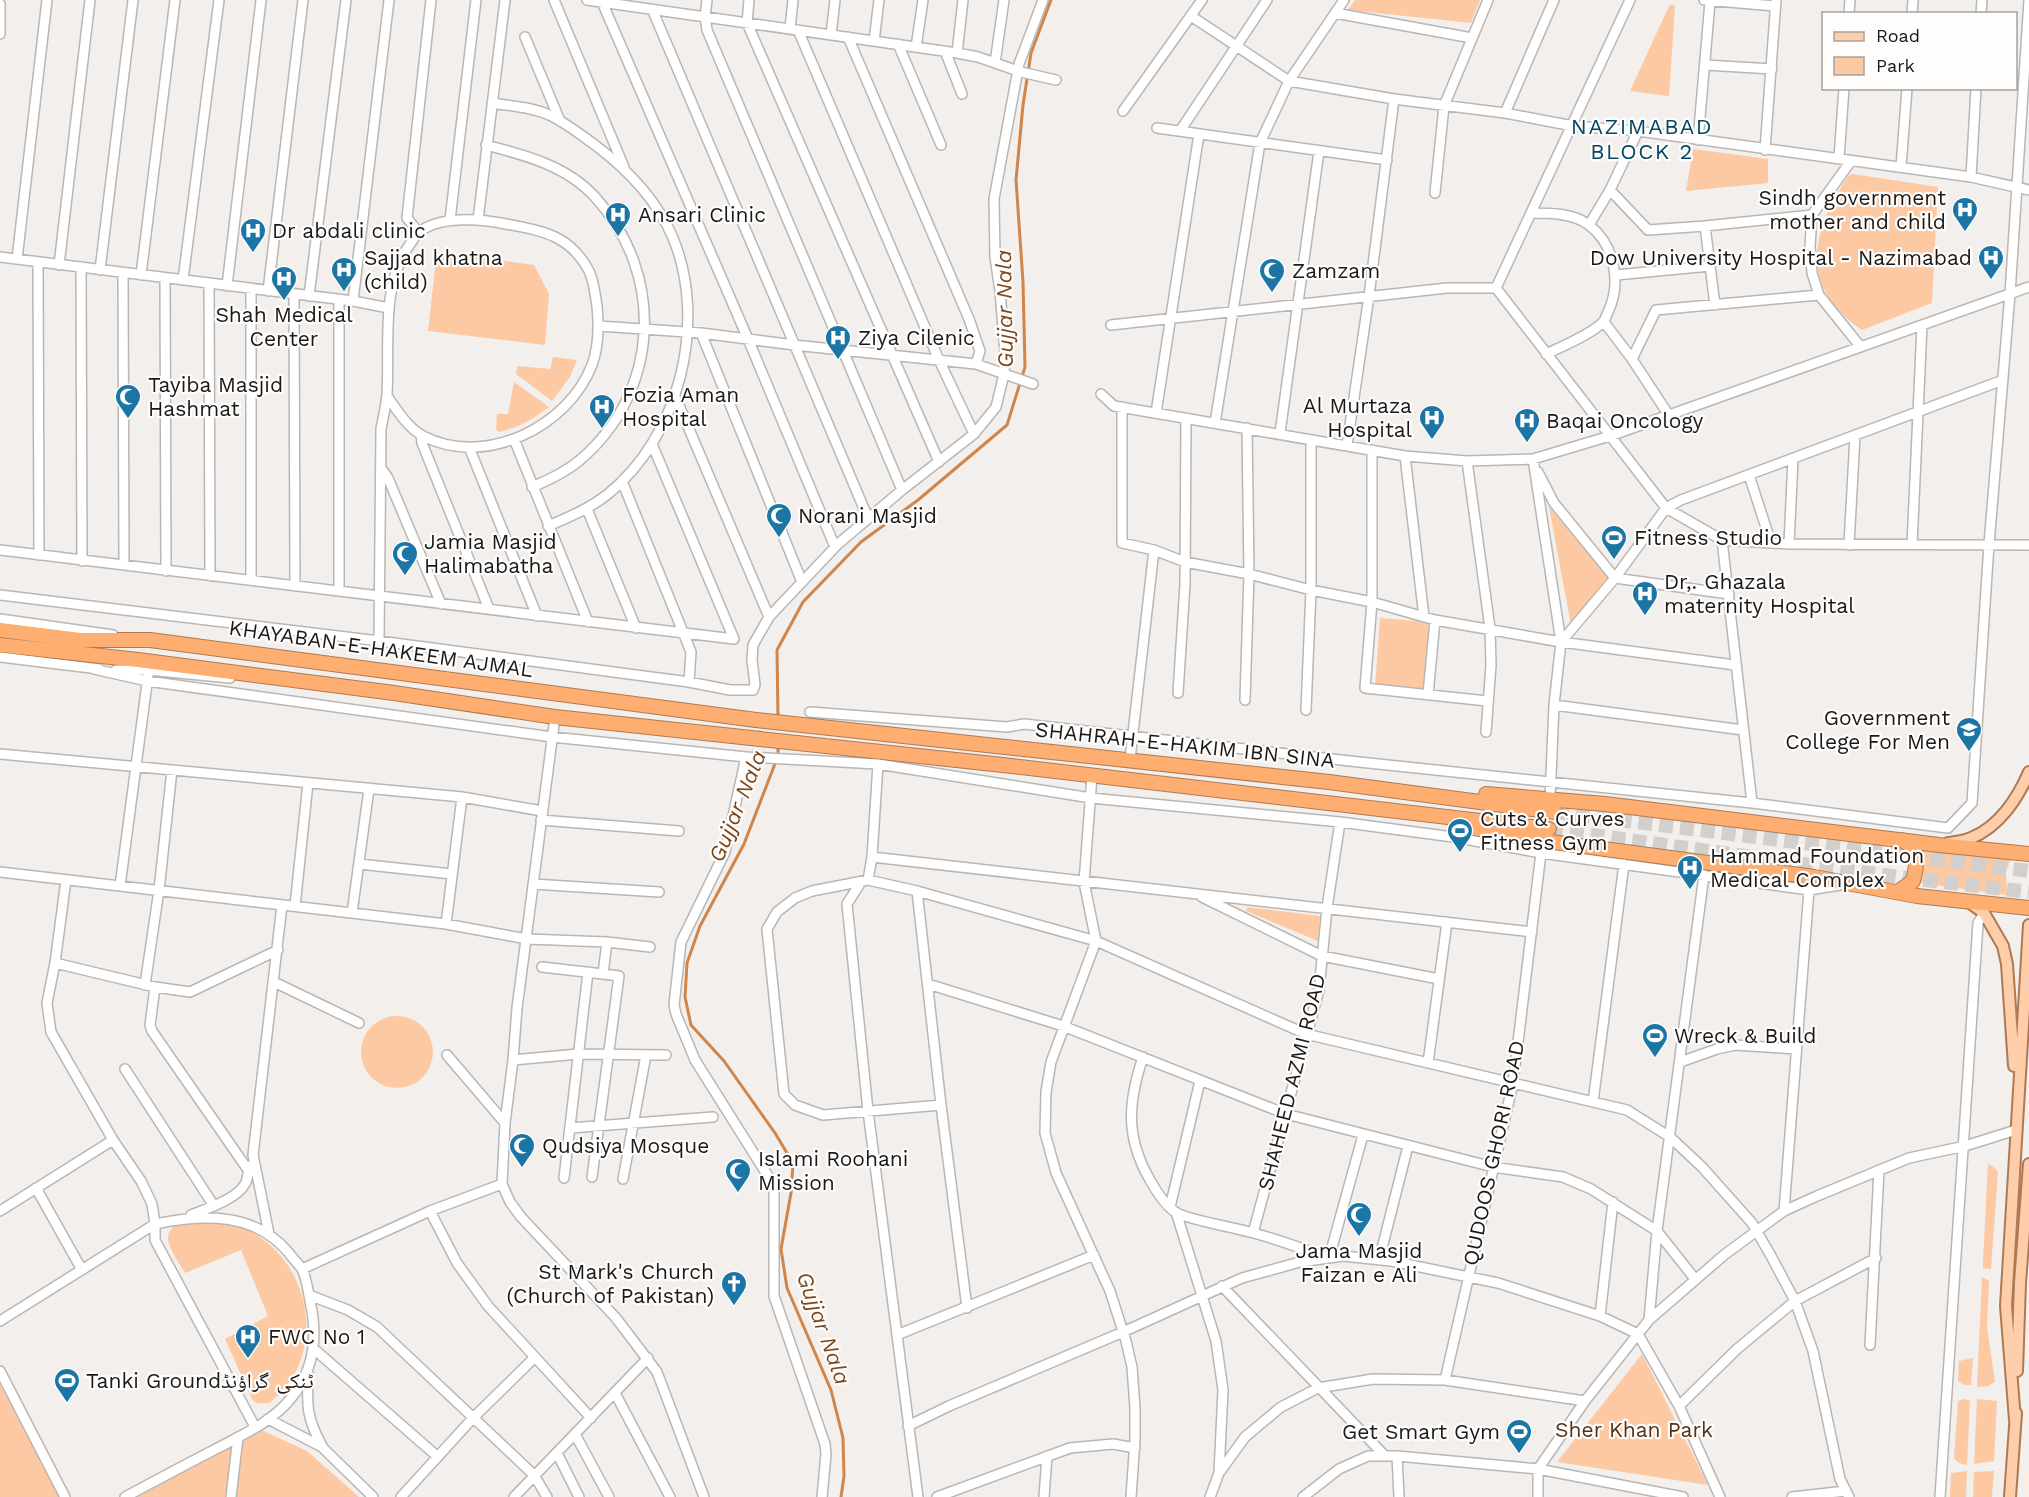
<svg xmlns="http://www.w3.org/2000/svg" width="2029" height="1497" font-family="'Work Sans','Noto Naskh Arabic',sans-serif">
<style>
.green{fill:#fdc9a3}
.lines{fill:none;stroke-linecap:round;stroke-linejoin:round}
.stream{stroke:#d0854a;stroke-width:3}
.highway-tunnel{stroke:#d2cfcd;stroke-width:14;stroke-dasharray:14 7;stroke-linecap:butt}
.minor-casing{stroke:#b9b6b4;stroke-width:12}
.major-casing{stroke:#ae7a52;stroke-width:14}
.highway-casing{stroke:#ae7a52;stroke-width:16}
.minor{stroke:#fff;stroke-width:9}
.major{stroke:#feceaa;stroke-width:10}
.highway{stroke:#feae71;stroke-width:14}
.labels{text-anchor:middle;stroke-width:4.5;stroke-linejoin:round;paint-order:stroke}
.poi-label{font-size:21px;fill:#1a1918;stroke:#fffdfb;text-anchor:start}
.street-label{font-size:21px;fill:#1a1918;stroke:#fffdfb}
.park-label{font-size:21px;fill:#523219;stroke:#fffdfb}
.neighbourhood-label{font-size:22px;letter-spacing:1.5px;fill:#044666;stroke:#fffdfb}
.water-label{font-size:22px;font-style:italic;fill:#7b481d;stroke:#fffdfb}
</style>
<rect width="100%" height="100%" fill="#f2efed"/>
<path class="green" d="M1355 0H1480L1471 23 1348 10Z
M1670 4 1675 6 1669 96 1630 91Z
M1693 149 1768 159V183L1686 191Z
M1853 174 1938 187 1932 303 1862 330C1798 287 1811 233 1848 176Z
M437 252 534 265 549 294 545 345 428 331Z
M553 357 577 360 570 377 552 401 516 374 517 366 550 369Z
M514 382 549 407C532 419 519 428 499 432L496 429 497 414H508Z
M1549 507 1609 578 1571 625Z
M1380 618 1429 622 1424 690 1375 686Z
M1923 851 2011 858 2006 872 2007 895 1921 883 1924 863Z
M1247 907 1320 916 1318 941 1246 911Z
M361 1052a36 36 0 1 1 72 0a36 36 0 1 1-72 0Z
M1988 1163 1998 1171 1991 1269 1983 1268V1262Z
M185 1220C204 1221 225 1221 243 1228 293 1249 318 1308 301 1359 296 1376 283 1390 270 1403H256L252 1399 225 1339 268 1316 241 1250 185 1273C173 1252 154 1232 185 1220Z
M1982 1277 1989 1281 1987 1327 1995 1382 1988 1386 1977 1387Z
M1642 1354 1708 1485 1557 1462Z
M1973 1358 1971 1385H1964L1958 1381 1959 1361Z
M0 1373 59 1497H0Z
M1964 1399 1970 1400 1967 1465 1959 1463 1954 1458 1958 1401Z
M1977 1399 1997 1401 1994 1461 1974 1464Z
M259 1429 307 1451 359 1497H138Z
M1967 1471 1966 1497H1950L1951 1473Z
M1994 1471 1992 1497H1973L1974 1472Z"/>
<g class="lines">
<path class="stream" d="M778 719 777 650 803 602 861 542 918 500 1007 425 1025 367 1023 282 1016 180 1023 105 1031 53 1051 0
M778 746V756L744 844 700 926 687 963 685 997 691 1025 724 1061 775 1133 793 1163 791 1193 781 1249 787 1288 831 1390 843 1438 844 1476 841 1497"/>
<path class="highway-tunnel" d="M1555 812 2029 871
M1549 829 1899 877 2029 892"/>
<defs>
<path id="minor" d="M554 0 624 167
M587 0 957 53 978 57 1021 72 1056 80
M707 0 705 17 707 30 902 490
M749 0 747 23 939 462
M1704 0 1775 6
M602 2 748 339 835 547
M0 4V34
M652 9 868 518
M1335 13 1472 38
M1849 14 1850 0
M1912 14 1913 0
M1981 14 1982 0
M1191 16 1289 81 1394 99 1505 113 1573 126 1638 131 1971 177 2029 190
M790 29 793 0
M798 30 939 360 974 434
M831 35 835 0
M525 37 560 121
M848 37 969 319 980 351 976 364
M874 41 879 0
M898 44 941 145
M916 47 923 0
M945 51 962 94
M957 53 963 0
M995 63 1004 0
M1706 65 1772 69
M492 103C510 106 532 107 549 115 565 122 581 135 595 145 627 169 657 200 673 238 708 323 679 437 608 494 589 509 569 517 548 526
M1123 111 1202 0
M1505 113 1554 0
M1157 128 1387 160
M1180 131 1267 0
M1698 140 1710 2
M486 145C525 155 567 166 595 197 666 275 660 392 580 460 566 472 549 480 532 487
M1765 150 1776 0
M1839 158 1844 88
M1851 161 1812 215 1810 246 1812 273 1819 295 1860 346
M1901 167 1907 88
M1971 177 1976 88
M1610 190 1648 230 1705 226 1812 215
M1435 193 1444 106 1488 0
M1531 213C1550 213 1573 213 1589 225 1615 245 1621 282 1609 310 1607 313 1606 319 1603 322 1592 334 1561 347 1546 354
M450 220 476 0
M478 220 505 0
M1589 225 1610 190 1638 131
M1705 226 1715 305
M419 233 407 218 431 0
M0 257 353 301 389 308
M17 259 47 0
M38 262 39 555
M59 265 90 0
M81 267 82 561
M100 270 133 0
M123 273 124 565
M141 275 175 0
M1616 275 1710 266
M165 278 166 571
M183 280 219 0
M209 283 210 576
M227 286 261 0
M1496 288 1666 508 1722 540 1789 544 2029 545
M1496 288 1630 0
M251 289V580
M268 291 303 0
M294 294 295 586
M309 296 346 0
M353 301 389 0
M1604 322 1632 359 1668 414
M1111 325 1447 288H1496
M599 326 701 333 794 345 976 364 1033 384
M701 333 802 582
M1632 359 1656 310 1819 295
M1101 394 1114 406 1405 456 1467 461 1533 459 1610 436 2029 287
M675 396 769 617
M1122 407V543L1154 550 1185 562 1249 574 1311 590 1372 602 1435 620 1561 642 1735 665
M1156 413 1199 134
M1215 423 1260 143 1289 81 1344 0
M1280 433 1319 151
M421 435 422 443 489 609
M514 439 588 622
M1347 445 1369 296 1394 99
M469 447 537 616
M1372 450V602L1365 688 1487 701
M1405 456 1424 617
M1533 459 1561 642 1554 705 1550 799
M1467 461 1490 628 1491 665 1486 732
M381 468 388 478 441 604
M1538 472 1554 503 1615 578 1729 594
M1749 475 1771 543
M622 481 691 652 689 682
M587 509 636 628
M1722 540 1752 803
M1789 544 1793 459
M1849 545 1855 436
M1912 545 1922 325
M0 550 734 639 652 444
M339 591V300
M0 595 379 641 689 682 730 690H753L755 685 752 660 753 645 769 617 838 544 902 490 974 434 996 407 1004 374 1005 353 1000 291 995 257 994 199 1019 64 1043 0
M0 619 113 635
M379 641 381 429C383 418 386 406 387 394 390 343 380 287 410 244 413 241 415 235 418 233 439 215 481 219 506 224 543 231 570 235 589 271 594 281 595 295 597 306 599 326 599 346 592 365 568 427 485 468 423 436 407 427 397 410 387 396
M1561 642 1615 578 1666 508 1681 500 2003 380
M0 657 99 669
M94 669 147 681 552 737 746 757 878 764 1091 798 1340 822 1453 837 1541 853 1809 890 1840 885
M116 670H148L230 678
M1178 693 1185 584 1186 418
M1428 695 1435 620
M1245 700 1249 574 1247 428
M1554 705 1743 730
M1306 710 1311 590V440
M810 712 1007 727 1024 724 1359 762 1752 803 1948 828 1972 803 1989 544 2010 294 2029 0
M555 717 517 1008 513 1060 505 1123 502 1184 510 1202 521 1217 616 1318 657 1372 704 1497
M0 754 462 797 542 811
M746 757 725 852 681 942 674 1005 676 1014 695 1060 773 1184 774 1194V1296L825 1444 826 1454 822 1497
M1130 759 1154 550
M1092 776 1084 882 1096 941 1051 1062 1046 1092 1045 1133 1056 1173 1110 1291 1126 1341 1132 1367 1135 1408V1440L1131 1497
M541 820 679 831
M872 857 1532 932
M359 864 452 874
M0 872 446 924 527 939 607 942 650 947
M66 880 55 963 47 1003 51 1032 113 1140 141 1181 152 1204 155 1224V1240L255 1427
M868 880 872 857 878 764
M861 882 847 904 868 1111 918 1497
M533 884 659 892
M120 886 148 676
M917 891 941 1105 967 1308
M1202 897 1322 956 1439 979
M295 906 308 783
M352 913 369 789
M446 924 462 797
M55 963 155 987 190 992 278 950
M542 967 603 974 607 942
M274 982 359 1023
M928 984 1063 1026 1286 1114 1493 1167 1563 1177 1591 1189 1657 1231 1695 1279
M145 985 159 890 172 770
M155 987 150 1025 152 1031 248 1170
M447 1055 505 1123
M1143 1057C1128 1102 1125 1137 1150 1180 1156 1191 1164 1204 1175 1212 1188 1220 1233 1227 1250 1232 1277 1239 1303 1249 1329 1258L1363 1135
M513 1060 578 1054 666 1055
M1680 1062 1717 1049 1735 1045 1796 1049
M1428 1063 1447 922
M125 1069 214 1206
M1593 1102 1624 864
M941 1105 823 1115 795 1105 784 1094 767 929 777 912 795 898 812 891 868 880 917 891 1096 941 1306 1034 1627 1110 1670 1137 1702 1167 1752 1223 1771 1256 1795 1301 1813 1351 1840 1479 1849 1497
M570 1128 713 1117
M592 1177 619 976 603 974
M564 1178 588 972
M623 1179 646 1055
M36 1188 82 1270
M1170 1207 1200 1081
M0 1211 113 1140
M430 1211 457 1263 488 1306 591 1418
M1784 1211 1809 890
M1176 1212 1216 1341 1223 1390 1219 1473
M191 1215C206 1209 237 1199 245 1184 248 1179 248 1171 250 1166
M1253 1233 1319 990 1327 908 1340 822
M269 1234 253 1155 282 905
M1379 1260 1408 1146
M302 1269 430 1211 502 1184
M1222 1286 1385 1456
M309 1295 348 1310 377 1327 534 1475 547 1497
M1600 1316 1613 1202
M1649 1320 1657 1231 1704 875
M0 1321 155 1224C203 1214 255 1212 289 1253 293 1259 300 1265 303 1271 308 1284 309 1298 312 1311 317 1342 312 1372 292 1397 272 1423 238 1437 210 1452 181 1467 153 1482 125 1497
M1638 1334 1679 1406 1720 1497
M897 1335 1094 1255
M1870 1345 1879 1170
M314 1349 438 1457
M0 1371 65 1497
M308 1373C307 1405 306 1417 322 1446
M1445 1380 1513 1083 1541 853
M615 1393 670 1497
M1679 1406 1737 1349 1795 1301 1876 1258
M268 1419 322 1447 373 1497
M908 1426 949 1406 1123 1332 1242 1278 1300 1262 1343 1256 1391 1261 1498 1283 1600 1316 1638 1334
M575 1434 609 1497
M557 1453 579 1497
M1397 1456 1399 1497
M231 1497 238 1437
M401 1497 473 1418 535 1357
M514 1497 648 1358
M937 1497 1070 1448 1113 1444 1135 1448
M1044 1497 1047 1456
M1210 1497 1219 1473 1245 1437 1281 1407 1318 1388 1373 1379 1445 1380 1585 1401
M1303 1497 1339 1469 1368 1456H1397L1538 1469 1683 1497
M1538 1497V1469L1585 1401 1649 1320 1724 1255 1784 1211 1817 1196 1909 1158 1965 1146 2016 1130
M1792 1497 1846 1491
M1940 1497 1978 923 1984 913"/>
<path id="major" d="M1948 843C1955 842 1965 841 1971 838 1999 827 2018 798 2029 772
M1969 902 1984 913 2003 946 2007 964 2014 1066
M2017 1371 2020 1283 2029 1164
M2015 1420 2006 1306 2029 925
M2010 1497 2016 1413"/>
<path id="highway" d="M0 630 80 640H150L756 720 1329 782 1555 812
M0 645 138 660 394 693 555 717 1003 765 1549 829
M1486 794 1605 804 1939 845 2029 854
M1473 828 1515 837 1814 877 1917 896 2029 908
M1898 892 1913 881C1916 870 1918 859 1914 848L1902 840"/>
</defs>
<use href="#minor" class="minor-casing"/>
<use href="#major" class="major-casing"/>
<use href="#highway" class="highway-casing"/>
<use href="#minor" class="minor"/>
<use href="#major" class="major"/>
<use href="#highway" class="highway"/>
</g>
<defs>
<symbol id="hospital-pin" viewBox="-11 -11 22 30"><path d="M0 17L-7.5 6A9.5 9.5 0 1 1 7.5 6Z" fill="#1c76a5" stroke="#fffdfb"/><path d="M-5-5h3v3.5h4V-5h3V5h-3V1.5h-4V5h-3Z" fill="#fff"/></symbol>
<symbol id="mosque-pin" viewBox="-11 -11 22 30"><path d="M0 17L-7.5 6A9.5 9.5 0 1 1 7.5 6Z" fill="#1c76a5" stroke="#fffdfb"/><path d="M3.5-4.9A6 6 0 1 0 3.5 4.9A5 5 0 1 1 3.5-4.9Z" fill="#fff"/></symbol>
<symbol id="stadium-pin" viewBox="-11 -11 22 30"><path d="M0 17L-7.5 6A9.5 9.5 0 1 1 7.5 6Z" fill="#1c76a5" stroke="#fffdfb"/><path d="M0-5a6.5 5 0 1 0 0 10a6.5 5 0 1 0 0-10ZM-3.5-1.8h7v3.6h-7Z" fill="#fff"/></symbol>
<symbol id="university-pin" viewBox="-11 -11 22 30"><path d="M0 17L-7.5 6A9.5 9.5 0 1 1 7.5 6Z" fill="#1c76a5" stroke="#fffdfb"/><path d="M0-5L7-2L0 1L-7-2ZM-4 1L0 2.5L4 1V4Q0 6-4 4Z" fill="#fff"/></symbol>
<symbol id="church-pin" viewBox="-11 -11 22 30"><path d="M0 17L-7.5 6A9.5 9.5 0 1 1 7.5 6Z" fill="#1c76a5" stroke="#fffdfb"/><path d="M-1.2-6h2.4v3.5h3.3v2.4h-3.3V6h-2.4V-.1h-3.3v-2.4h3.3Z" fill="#fff"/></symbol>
</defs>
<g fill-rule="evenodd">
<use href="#hospital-pin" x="1950" y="195" width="30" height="40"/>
<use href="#hospital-pin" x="603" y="200" width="30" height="40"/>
<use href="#hospital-pin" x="238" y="216" width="30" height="40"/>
<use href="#hospital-pin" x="1976" y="243" width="30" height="40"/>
<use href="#hospital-pin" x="329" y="255" width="30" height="40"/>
<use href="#mosque-pin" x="1257" y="256" width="30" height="40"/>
<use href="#hospital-pin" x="269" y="264" width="30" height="40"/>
<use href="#hospital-pin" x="823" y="323" width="30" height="40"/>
<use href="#mosque-pin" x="113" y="382" width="30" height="40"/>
<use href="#hospital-pin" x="587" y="392" width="30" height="40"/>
<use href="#hospital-pin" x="1417" y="403" width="30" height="40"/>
<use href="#hospital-pin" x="1512" y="406" width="30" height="40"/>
<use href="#mosque-pin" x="764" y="501" width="30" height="40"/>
<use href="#stadium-pin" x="1599" y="523" width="30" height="40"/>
<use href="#mosque-pin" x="390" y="539" width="30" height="40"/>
<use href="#hospital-pin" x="1630" y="579" width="30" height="40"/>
<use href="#university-pin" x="1954" y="715" width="30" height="40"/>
<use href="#stadium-pin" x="1445" y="816" width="30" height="40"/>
<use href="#hospital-pin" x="1675" y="853" width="30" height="40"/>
<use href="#stadium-pin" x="1640" y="1021" width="30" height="40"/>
<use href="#mosque-pin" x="507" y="1131" width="30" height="40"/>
<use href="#mosque-pin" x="723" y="1156" width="30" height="40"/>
<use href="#mosque-pin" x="1344" y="1200" width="30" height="40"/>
<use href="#church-pin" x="719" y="1269" width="30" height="40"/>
<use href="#hospital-pin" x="233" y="1322" width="30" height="40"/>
<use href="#stadium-pin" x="52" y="1366" width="30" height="40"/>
<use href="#stadium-pin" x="1504" y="1417" width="30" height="40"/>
</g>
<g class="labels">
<g class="poi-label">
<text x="1946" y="205" text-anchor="end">Sindh government<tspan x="1946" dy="24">mother and child</tspan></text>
<text x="638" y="222">Ansari Clinic</text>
<text x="272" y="238">Dr abdali clinic</text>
<text x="364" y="265">Sajjad khatna<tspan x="364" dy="24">(child)</tspan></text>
<text x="1972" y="265" text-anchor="end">Dow University Hospital - Nazimabad</text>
<text x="1292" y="278">Zamzam</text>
<text x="284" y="322" text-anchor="middle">Shah Medical<tspan x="284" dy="24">Center</tspan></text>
<text x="858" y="345">Ziya Cilenic</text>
<text x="148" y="392">Tayiba Masjid<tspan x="148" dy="24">Hashmat</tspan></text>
<text x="622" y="402">Fozia Aman<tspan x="622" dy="24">Hospital</tspan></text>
<text x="1412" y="413" text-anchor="end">Al Murtaza<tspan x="1412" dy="24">Hospital</tspan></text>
<text x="1546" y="428">Baqai Oncology</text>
<text x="798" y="523">Norani Masjid</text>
<text x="1634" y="545">Fitness Studio</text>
<text x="424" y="549">Jamia Masjid<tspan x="424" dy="24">Halimabatha</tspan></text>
<text x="1664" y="589">Dr,. Ghazala<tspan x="1664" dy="24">maternity Hospital</tspan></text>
<text x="1950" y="725" text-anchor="end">Government<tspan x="1950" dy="24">College For Men</tspan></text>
<text x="1480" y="826">Cuts &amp; Curves<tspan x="1480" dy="24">Fitness Gym</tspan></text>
<text x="1710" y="863">Hammad Foundation<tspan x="1710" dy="24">Medical Complex</tspan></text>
<text x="1674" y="1043">Wreck &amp; Build</text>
<text x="542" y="1153">Qudsiya Mosque</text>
<text x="758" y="1166">Islami Roohani<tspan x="758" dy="24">Mission</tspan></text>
<text x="1359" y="1258" text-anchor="middle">Jama Masjid<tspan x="1359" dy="24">Faizan e Ali</tspan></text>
<text x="714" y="1279" text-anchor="end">St Mark's Church<tspan x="714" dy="24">(Church of Pakistan)</tspan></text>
<text x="268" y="1344">FWC No 1</text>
<text x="86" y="1388">Tanki Groundٹنکی گراؤنڈ</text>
<text x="1500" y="1439" text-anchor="end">Get Smart Gym</text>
</g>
<g class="street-label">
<text transform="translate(381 649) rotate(8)" y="7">KHAYABAN-E-HAKEEM AJMAL</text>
<text transform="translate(1185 745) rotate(6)" y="7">SHAHRAH-E-HAKIM IBN SINA</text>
<text transform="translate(1292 1082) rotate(-76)" y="7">SHAHEED AZMI ROAD</text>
<text transform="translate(1494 1153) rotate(-78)" y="7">QUDOOS GHORI ROAD</text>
</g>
<g class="park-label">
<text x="1634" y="1437">Sher Khan Park</text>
</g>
<g class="neighbourhood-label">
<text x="1642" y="134">NAZIMABAD<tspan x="1642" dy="25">BLOCK 2</tspan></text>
</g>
<g class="water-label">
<text transform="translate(1004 309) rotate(-91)" y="8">Gujjar Nala</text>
<text transform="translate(737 806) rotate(-68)" y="8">Gujjar Nala</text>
<text transform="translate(824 1328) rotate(70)" y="8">Gujjar Nala</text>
</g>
</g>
<rect x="1822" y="12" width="195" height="78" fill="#fffdfb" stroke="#a3a2a0" stroke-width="1.5"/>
<rect x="1834" y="32" width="30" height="9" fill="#feceaa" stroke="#a3a2a0" stroke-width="1.5"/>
<text x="1876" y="42" font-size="18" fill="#1a1918">Road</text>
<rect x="1834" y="57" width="30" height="18" fill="#fdc9a3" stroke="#a3a2a0" stroke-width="1.5"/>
<text x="1876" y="72" font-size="18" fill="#1a1918">Park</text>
</svg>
